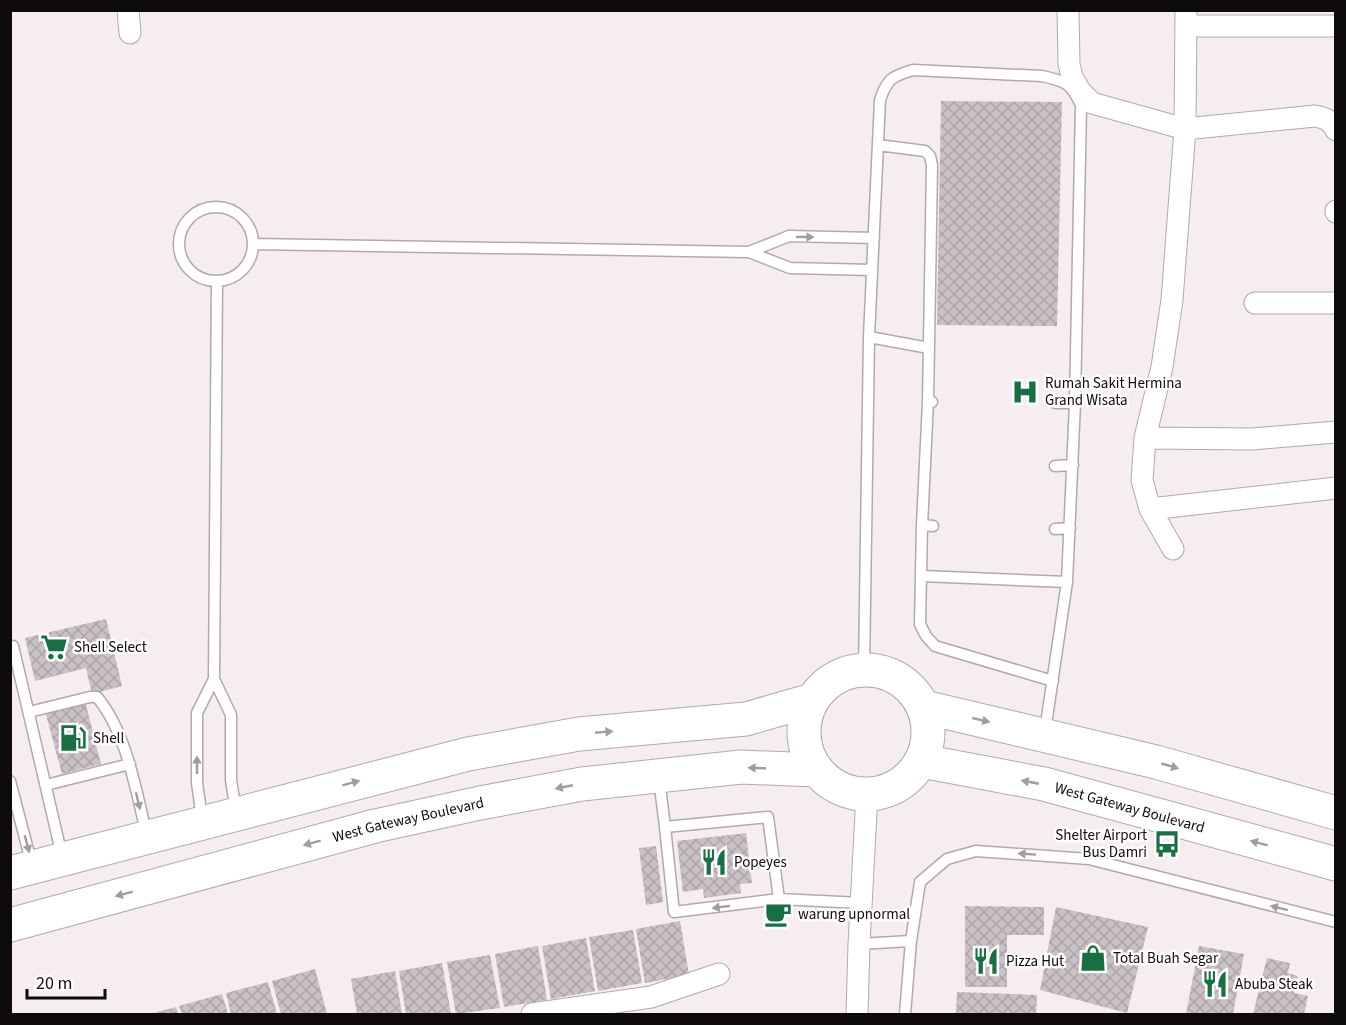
<svg xmlns="http://www.w3.org/2000/svg" width="1346" height="1025" font-family="'Source Sans 3',sans-serif">
<style>
.building{fill:url(#building-cross-hatch)}
.lines{fill:none;stroke-linecap:round;stroke-linejoin:round}
.lane-casing{stroke:#b2a9ad;stroke-width:13}
.street-casing{stroke:#b2a9ad;stroke-width:23}
.primary-casing{stroke:#b2a9ad;stroke-width:35}
.lane{stroke:#fff;stroke-width:10}
.street{stroke:#fff;stroke-width:21}
.primary{stroke:#fff;stroke-width:33}
.oneway{fill:#9f9d9e}
.labels{text-anchor:middle;stroke-width:5;stroke-linejoin:round;paint-order:stroke}
.poi-label{font-size:15px;fill:#0e0b0c;stroke:#fefcfd;text-anchor:start}
.street-label{font-size:15px;fill:#0e0b0c;stroke:#fefcfd}
</style>
<defs>
<pattern id="building-cross-hatch" width="8" height="8" patternUnits="userSpaceOnUse" patternTransform="scale(1.5)"><rect width="8" height="8" fill="#cac1c6"/><path d="M0 0l8 8M0 8l8-8" fill="none" stroke="#aca4a9"/></pattern>
</defs>
<rect width="100%" height="100%" fill="#f6edf1"/>
<path class="building" d="M941 101 1062 102 1057 326 937 325Z
M106 619 122 686 92 694 86 668 35 681 25 638Z
M85 701 101 764 62 774 45 711Z
M746 833 752 883 740 884 741 893 704 898 703 889 683 892 677 841Z
M656 846 663 902 646 905 639 848Z
M965 906 1044 907V935H1007V987H965Z
M1056 907 1148 927 1127 1013 1040 990Z
M680 921 689 975 645 983 636 929Z
M633 930 642 983 598 991 589 937Z
M586 938 595 991 551 999 542 946Z
M538 946 547 1000 504 1007 495 954Z
M1199 946 1244 954 1233 1014H1186Z
M490 955 500 1008 456 1014 447 962Z
M1267 958 1290 963 1288 973 1298 976 1294 993 1308 996 1304 1014H1253Z
M442 963 451 1014H406L399 971Z
M315 969 327 1014H281L272 981Z
M395 971 402 1014H357L351 979Z
M268 982 277 1014H231L226 993Z
M957 992 1037 995 1036 1014H956Z
M222 994 228 1014H182L179 1006Z
M176 1007 178 1014H150Z"/>
<g class="lines">
<defs>
<path id="lane" d="M878 145 925 151 930 156 932 165 928 402
M179 244a37 37 0 1 1 74 0a37 37 0 1 1-74 0Z
M254 244 749 252 790 268 872 270
M749 252 789 236 874 238
M217 282 214 679 231 715V780L236 812
M869 337 929 348
M932 402H928L922 525 933 526
M1055 403H1075
M1055 466 1073 465
M922 525 920 624 926 636 935 646 1053 681
M1055 529 1070 528
M922 576 1067 582
M13 646 62 856
M864 669 869 337 880 100C887 79 892 76 913 70L1042 76C1065 81 1071 83 1081 105L1075 403 1067 582 1045 731
M29 712 90 697H97C127 733 136 791 147 836
M659 779 665 827 768 817 779 899 861 903
M10 781 32 865
M46 785 130 764
M202 818 197 783V713L214 679
M665 827 674 912 779 899
M859 944 911 941
M905 1014 911 941 920 882 947 859 976 851 1089 859 1336 922"/>
<path id="street" d="M128 10 130 33
M1068 10 1069 64 1072 77 1080 91 1092 103 1185 129 1172 300 1162 367 1145 438 1142 480 1150 509 1173 549
M1186 10 1185 129 1315 116C1325 118 1331 120 1336 130
M1186 26H1336
M1336 211V212
M1255 303H1336
M1145 438 1252 439 1336 432
M1150 509 1336 488
M532 1014 651 997 719 974
M857 1014 859 944 867 794"/>
<g id="primary">
<circle cx="866" cy="732" r="62"/>
<path d="M924 707 1156 762 1336 813"/>
<path id="s1" d="M922 761 1044 784 1336 864"/>
<path d="M10 873 468 754 579 734 746 719 812 700"/>
<path id="s2" d="M10 925 375 826 480 803 582 784 741 767 816 770"/>
</g>
</defs>
<use href="#lane" class="lane-casing"/>
<use href="#street" class="street-casing"/>
<use href="#primary" class="primary-casing"/>
<use href="#lane" class="lane"/>
<use href="#street" class="street"/>
<use href="#primary" class="primary"/>
</g>
<defs><path id="oneway-solid" d="M-6-.8H1V-3.2L6.5 0L1 3.2V.8H-6Z" transform="scale(1.5)"/></defs>
<g class="oneway">
<use href="#oneway-solid" transform="translate(805 237) rotate(1)"/>
<use href="#oneway-solid" transform="translate(981 720) rotate(13)"/>
<use href="#oneway-solid" transform="translate(604 732) rotate(-5)"/>
<use href="#oneway-solid" transform="translate(197 765) rotate(-90)"/>
<use href="#oneway-solid" transform="translate(1170 766) rotate(16)"/>
<use href="#oneway-solid" transform="translate(757 768) rotate(-178)"/>
<use href="#oneway-solid" transform="translate(1030 782) rotate(-169)"/>
<use href="#oneway-solid" transform="translate(351 783) rotate(-15)"/>
<use href="#oneway-solid" transform="translate(564 787) rotate(169)"/>
<use href="#oneway-solid" transform="translate(138 801) rotate(77)"/>
<use href="#oneway-solid" transform="translate(312 843) rotate(165)"/>
<use href="#oneway-solid" transform="translate(1259 843) rotate(-165)"/>
<use href="#oneway-solid" transform="translate(27 844) rotate(75)"/>
<use href="#oneway-solid" transform="translate(1027 854) rotate(-176)"/>
<use href="#oneway-solid" transform="translate(124 894) rotate(165)"/>
<use href="#oneway-solid" transform="translate(721 907) rotate(173)"/>
<use href="#oneway-solid" transform="translate(1279 908) rotate(-166)"/>
</g>
<defs>
<symbol id="hospital-bare" viewBox="-9 -9 18 18"><path d="M-5-5h3v3.5h4V-5h3V5h-3V1.5h-4V5h-3Z" fill="#186f42" stroke="#fefcfd" stroke-width="2.5" paint-order="stroke"/></symbol>
<symbol id="supermarket-bare" viewBox="-9 -9 18 18"><path d="M-6-5.5h2.5l.6 2H6L4.5 2H-2.5L-4.4-4H-6ZM-1.5 3.2a1.3 1.3 0 1 0 .1 0ZM3 3.2a1.3 1.3 0 1 0 .1 0Z" fill="#186f42" stroke="#fefcfd" stroke-width="2.5" paint-order="stroke"/></symbol>
<symbol id="fuel-bare" viewBox="-9 -9 18 18"><path d="M-5.5-6h7V0h2V4h1.3V-2.5L3-4.5l.8-.8L6-3V5H2.5V1h-1V6h-7ZM-4.2-4.7v3.2H.2V-4.7Z" fill="#186f42" stroke="#fefcfd" stroke-width="2.5" paint-order="stroke"/></symbol>
<symbol id="bus-bare" viewBox="-9 -9 18 18"><path d="M-5-6H5V4H4V6H2V4H-2V6H-4V4H-5ZM-3.5-4V0h7V-4ZM-3.5 1.2v1.5H-2V1.2ZM2 1.2v1.5H3.5V1.2Z" fill="#186f42" stroke="#fefcfd" stroke-width="2.5" paint-order="stroke"/></symbol>
<symbol id="restaurant-bare" viewBox="-9 -9 18 18"><path d="M-5-6h1v4h1v-4h1v4h1v-4h1v5L-1.5 .5V6h-2V.5L-5-1ZM5-6V6H3V1.5H1.5Q1.5-4 5-6Z" fill="#186f42" stroke="#fefcfd" stroke-width="2.5" paint-order="stroke"/></symbol>
<symbol id="cafe-bare" viewBox="-9 -9 18 18"><path d="M-5.5-4.5H6V0H3Q3 3.5 0 3.5H-2.5Q-5.5 3.5-5.5 0ZM3-3.2v2h1.7v-2ZM-6 4.5H4V6H-6Z" fill="#186f42" stroke="#fefcfd" stroke-width="2.5" paint-order="stroke"/></symbol>
<symbol id="shop-bare" viewBox="-9 -9 18 18"><path d="M-5-2.5h2.3a2.7 3.5 0 0 1 5.4 0H5L5.5 6h-11ZM-1.5-2.5h3a1.5 2.3 0 0 0-3 0Z" fill="#186f42" stroke="#fefcfd" stroke-width="2.5" paint-order="stroke"/></symbol>
</defs>
<g fill-rule="evenodd">
<use href="#hospital-bare" x="1006" y="373" width="38" height="38"/>
<use href="#supermarket-bare" x="35" y="628" width="38" height="38"/>
<use href="#fuel-bare" x="54" y="719" width="38" height="38"/>
<use href="#bus-bare" x="1148" y="825" width="38" height="38"/>
<use href="#restaurant-bare" x="695" y="843" width="38" height="38"/>
<use href="#cafe-bare" x="759" y="895" width="38" height="38"/>
<use href="#shop-bare" x="1074" y="939" width="38" height="38"/>
<use href="#restaurant-bare" x="967" y="942" width="38" height="38"/>
<use href="#restaurant-bare" x="1196" y="965" width="38" height="38"/>
</g>
<g class="labels">
<g class="poi-label">
<text x="1045" y="388">Rumah Sakit Hermina<tspan x="1045" dy="17">Grand Wisata</tspan></text>
<text x="74" y="652">Shell Select</text>
<text x="93" y="743">Shell</text>
<text x="1147" y="840" text-anchor="end">Shelter Airport<tspan x="1147" dy="17">Bus Damri</tspan></text>
<text x="734" y="867">Popeyes</text>
<text x="798" y="919">warung upnormal</text>
<text x="1113" y="963">Total Buah Segar</text>
<text x="1006" y="966">Pizza Hut</text>
<text x="1235" y="989">Abuba Steak</text>
</g>
<g class="street-label">
<text dy="5" stroke="none"><textPath href="#s1" startOffset="213">West Gateway Boulevard</textPath></text>
<text dy="5" stroke="none"><textPath href="#s2" startOffset="412">West Gateway Boulevard</textPath></text>
</g>
</g>
<rect width="1346" height="1025" fill="none" stroke="#0e0b0c" stroke-width="24"/>
<path d="M27 989v9h78v-9" fill="none" stroke="#0e0b0c" stroke-width="3"/>
<text x="36" y="989" font-size="18" fill="#0e0b0c" stroke="#fefcfd" stroke-width="4.5" paint-order="stroke">20 m</text>
</svg>
